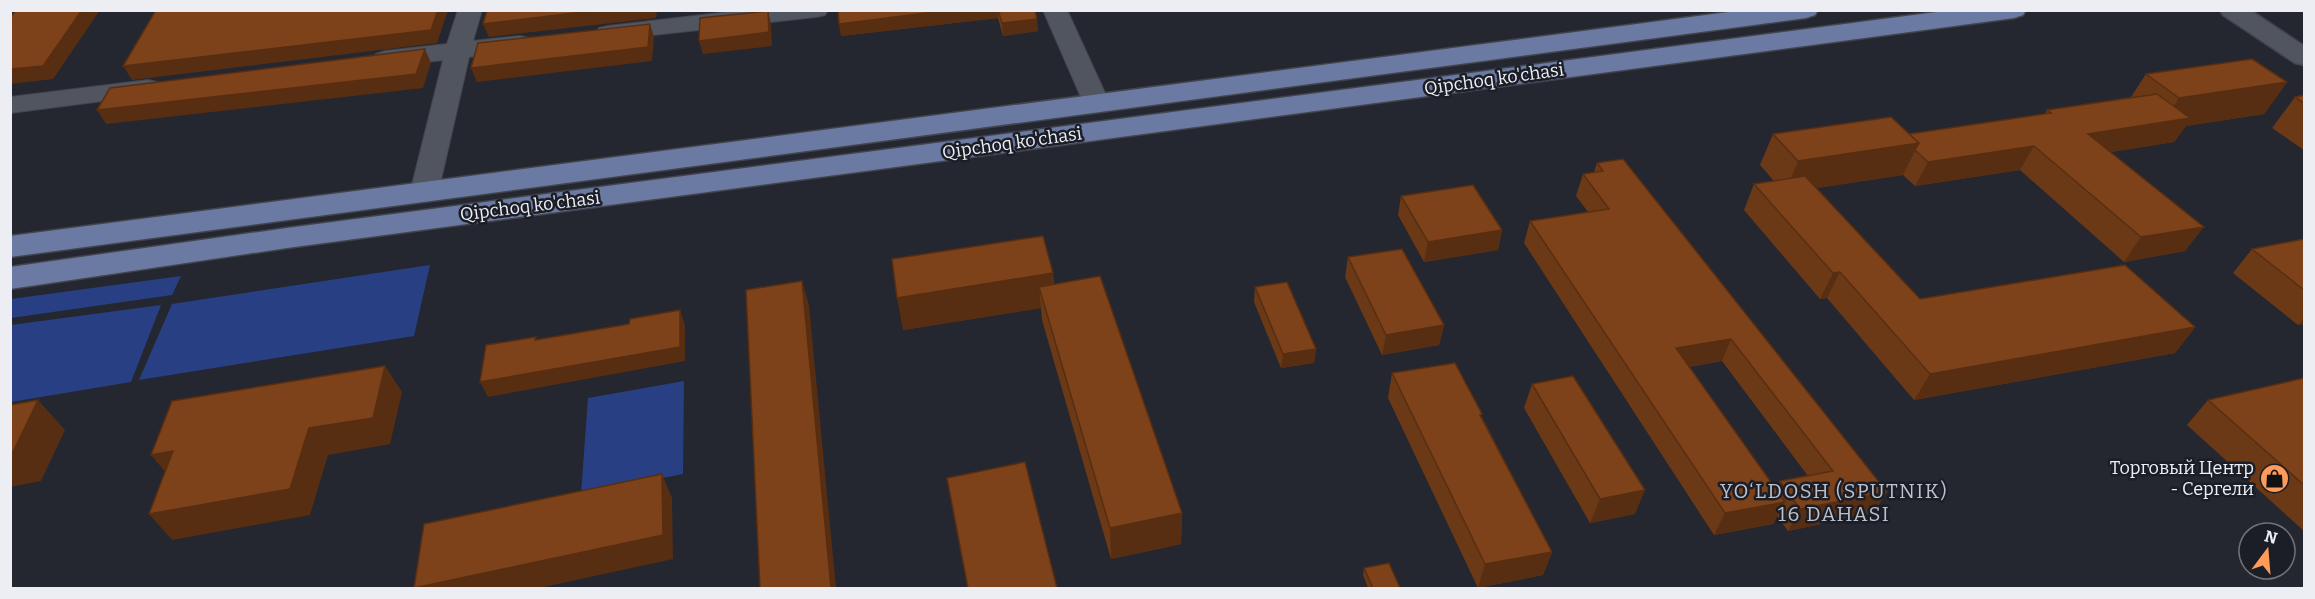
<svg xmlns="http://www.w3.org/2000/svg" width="2315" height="599" font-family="Bitter,serif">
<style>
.green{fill:#293f83}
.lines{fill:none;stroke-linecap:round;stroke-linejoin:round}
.minor-casing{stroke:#43454d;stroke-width:2}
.tertiary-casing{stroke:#43454d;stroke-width:3}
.primary-casing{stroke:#43454d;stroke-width:3}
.minor{fill:#51555f;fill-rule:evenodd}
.tertiary{fill:#51555f;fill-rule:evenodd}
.primary{fill:#6b7aa2;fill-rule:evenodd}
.wall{fill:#6c3916;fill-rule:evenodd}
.shaded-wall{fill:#582e12}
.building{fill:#7d4219;stroke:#582e12;stroke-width:1.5}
.labels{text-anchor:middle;stroke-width:5;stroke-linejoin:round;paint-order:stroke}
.street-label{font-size:18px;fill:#eceef4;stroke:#1b1e26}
.poi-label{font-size:18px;fill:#eceef4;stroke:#1b1e26;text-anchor:end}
.neighbourhood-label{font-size:20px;letter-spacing:1.5px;fill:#bcc1cc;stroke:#1b1e26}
</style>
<rect width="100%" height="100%" fill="#242730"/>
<path class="green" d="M430 265 414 336 139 380 172 304Z
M181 276 172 295 11 318V299Z
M161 305 131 382 11 402V325Z
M684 381 683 474 581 494 588 398Z"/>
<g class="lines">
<defs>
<path id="minor" d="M458 10H482L473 41 520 36 529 38 532 43 529 48 469 57 438 193 434 199 424 202 414 199 410 193 443 60 385 67 376 64 372 59 376 54 385 51 447 44Z
M745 10H828L825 15 816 17 608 40 599 38 596 33 599 28 608 26Z
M1043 10H1067L1110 104 1106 110 1097 112 1088 110 1084 104Z
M148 80 157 82 161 88 157 94 10 113V97Z"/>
<path id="tertiary" d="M2220 10H2250L2304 46V65L2295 63 2223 15Z"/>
<path id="primary" d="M1744 10H1818L1815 15 1806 18 10 257V236Z
M1952 10H2026L2023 15 2014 18 287 248 10 289V267L287 228Z"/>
</defs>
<use href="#minor" class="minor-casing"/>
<use href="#tertiary" class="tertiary-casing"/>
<use href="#primary" class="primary-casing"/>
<use href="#minor" class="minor"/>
<use href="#tertiary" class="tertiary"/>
<use href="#primary" class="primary"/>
</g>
<path class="wall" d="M704 10H732L705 12Z
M838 10H1035L1038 31 1003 36 998 18 841 36Z
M2146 74 2287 82 2264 114 2186 126 2174 142 2111 152 2185 251 2124 262 2020 170 1915 186 1903 175 1816 188 1920 299 2195 327 2175 353 1914 400 1827 298 1820 299 1744 210 1754 184 1774 181 1760 165 1773 134H1909L2045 114 2047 110 2131 97Z
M2304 95V150L2272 128 2295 97Z
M1597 163 1887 492 1873 513 1788 531 1777 516 1773 524 1714 535 1524 243 1530 221 1588 212 1576 196 1583 174 1594 172ZM1722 361 1808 476 1780 481 1776 489 1689 367Z
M1401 196 1502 230 1498 250 1424 262 1398 215Z
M2304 239V324L2298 325 2233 273 2252 249Z
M1348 257 1444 325 1439 345 1382 355 1345 277Z
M1053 273 1054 285 1182 513 1181 544 1111 559 1042 320 1041 308 903 330Z
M1255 287 1316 349 1314 363 1281 368 1254 302Z
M1392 373 1482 417 1552 552 1543 575 1478 588 1388 398Z
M2304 378V531L2187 425 2208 400Z
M1532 384 1635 514 1590 523 1524 408Z
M1364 568 1400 588H1368L1363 575Z"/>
<path class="shaded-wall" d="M82 10H100L53 79 10 84V69Z
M438 10H448L437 43 132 80 123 66Z
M599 10H657L656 18 489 37 483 24Z
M950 10H997L998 18 841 36 839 24Z
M768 11 771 24 772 46 703 54 699 41Z
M1037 19 1038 31 1003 36 1002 23Z
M650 24 654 37 652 61 477 82 471 68Z
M425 49 431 63 423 88 106 124 97 110Z
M2287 82 2264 114 2186 126 2174 142 2073 158 2088 134 2163 123 2179 98Z
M1919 143 1903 175 1785 193 1798 161Z
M2034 146 2020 170 1915 186 1928 162Z
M2204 227 2185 251 2124 262 2141 237Z
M1502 230 1498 250 1424 262 1428 242Z
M1840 272 1827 298 1820 299 1833 273Z
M1053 273 1055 306 1039 287 1041 308 903 330 897 298Z
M802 281 809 305 836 588H831Z
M680 310 685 325V361L488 397 480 382Z
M2304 318V324L2298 325Z
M1444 325 1439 345 1382 355 1386 335Z
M2195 327 2175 353 1914 400 1930 374Z
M1731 339 1722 361 1667 370 1676 348Z
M1316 349 1314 363 1281 368 1283 354Z
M385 366 402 392 390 444 328 455 310 515 172 540 149 514 309 428Z
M38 400 65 430 41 481 10 487V452Z
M173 451V481L151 455Z
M662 474 672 498 673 559 539 588H417Z
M1645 490 1635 514 1590 523 1600 499Z
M1887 492 1873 513 1788 531 1800 509Z
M1785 502 1773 524 1714 535 1725 513Z
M1182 513 1181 544 1111 559 1110 528Z
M1552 552 1543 575 1478 588 1485 564Z"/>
<path class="building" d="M16 10H82L43 66 10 69V18Z
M156 10H438L431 30 123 66Z
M487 10H599L483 24Z
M838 10H950L839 24Z
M998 10H1035L1037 19 1002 23Z
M768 11 769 32 699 41 700 18Z
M650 24 648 47 471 68 478 43Z
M425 49 416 74 97 110 110 88Z
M2252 59 2287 82 2179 98 2146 74Z
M2157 94 2190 118 2088 134 2204 227 2141 237 2034 146 1928 162 1915 150 1919 143 1909 134 2051 113 2047 110Z
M2304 95V103L2295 97Z
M1891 117 1919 143 1798 161 1773 134Z
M1623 159 1887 492 1800 509 1780 481 1833 471 1731 339 1676 348 1785 502 1725 513 1530 221 1609 209 1583 174 1603 171 1597 163Z
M1805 176 1920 299 2125 265 2195 327 1930 374 1840 272 1833 273 1754 184Z
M1473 185 1502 230 1428 242 1401 196Z
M1043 236 1053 273 897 298 892 259Z
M2304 239V290L2252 249Z
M1402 249 1444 325 1386 335 1348 257Z
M1100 276 1182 513 1110 528 1039 287Z
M802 281 831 588H760L746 290Z
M1287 282 1316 349 1283 354 1255 287Z
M680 310V347L480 382 486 345 536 337 535 340 629 324 630 319Z
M1455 363 1482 414 1480 415 1552 552 1485 564 1392 373Z
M385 366 373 418 309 428 290 489 149 514 173 451 151 455 172 401Z
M1573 376 1645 490 1600 499 1532 384Z
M2304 378V485L2208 400Z
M38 400 13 452H10V405Z
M1025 462 1057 588H968L947 478Z
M662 474 663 535 414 588 424 524Z
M1389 563 1400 588H1373L1364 568Z"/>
<defs>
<symbol id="shop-disc" viewBox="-11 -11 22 22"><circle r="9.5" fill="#ff9b5a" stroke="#1b1e26"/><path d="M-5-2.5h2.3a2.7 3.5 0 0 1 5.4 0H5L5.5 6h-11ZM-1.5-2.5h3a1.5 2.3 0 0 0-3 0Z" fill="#111"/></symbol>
</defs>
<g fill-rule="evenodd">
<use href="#shop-disc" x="2258" y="462" width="33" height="33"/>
</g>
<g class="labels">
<g class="street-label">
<text transform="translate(1494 79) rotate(-8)" y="6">Qipchoq ko'chasi</text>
<text transform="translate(1012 143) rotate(-8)" y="6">Qipchoq ko'chasi</text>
<text transform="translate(530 206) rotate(-7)" y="6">Qipchoq ko'chasi</text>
</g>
<g class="poi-label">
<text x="2254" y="474">Торговый Центр<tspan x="2254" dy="21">- Сергели</tspan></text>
</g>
<g class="neighbourhood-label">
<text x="1834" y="498">YO‘LDOSH (SPUTNIK)<tspan x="1834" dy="23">16 DAHASI</tspan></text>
</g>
</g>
<rect width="2315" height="599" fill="none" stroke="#eceef4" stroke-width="24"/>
<g transform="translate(2267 551) rotate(16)"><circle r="28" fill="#1b1e26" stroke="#6f7178" stroke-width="1.5"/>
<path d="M0-4.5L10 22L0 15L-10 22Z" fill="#ff9b5a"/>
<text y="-9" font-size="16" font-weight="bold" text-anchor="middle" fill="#eceef4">N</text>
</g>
</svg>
